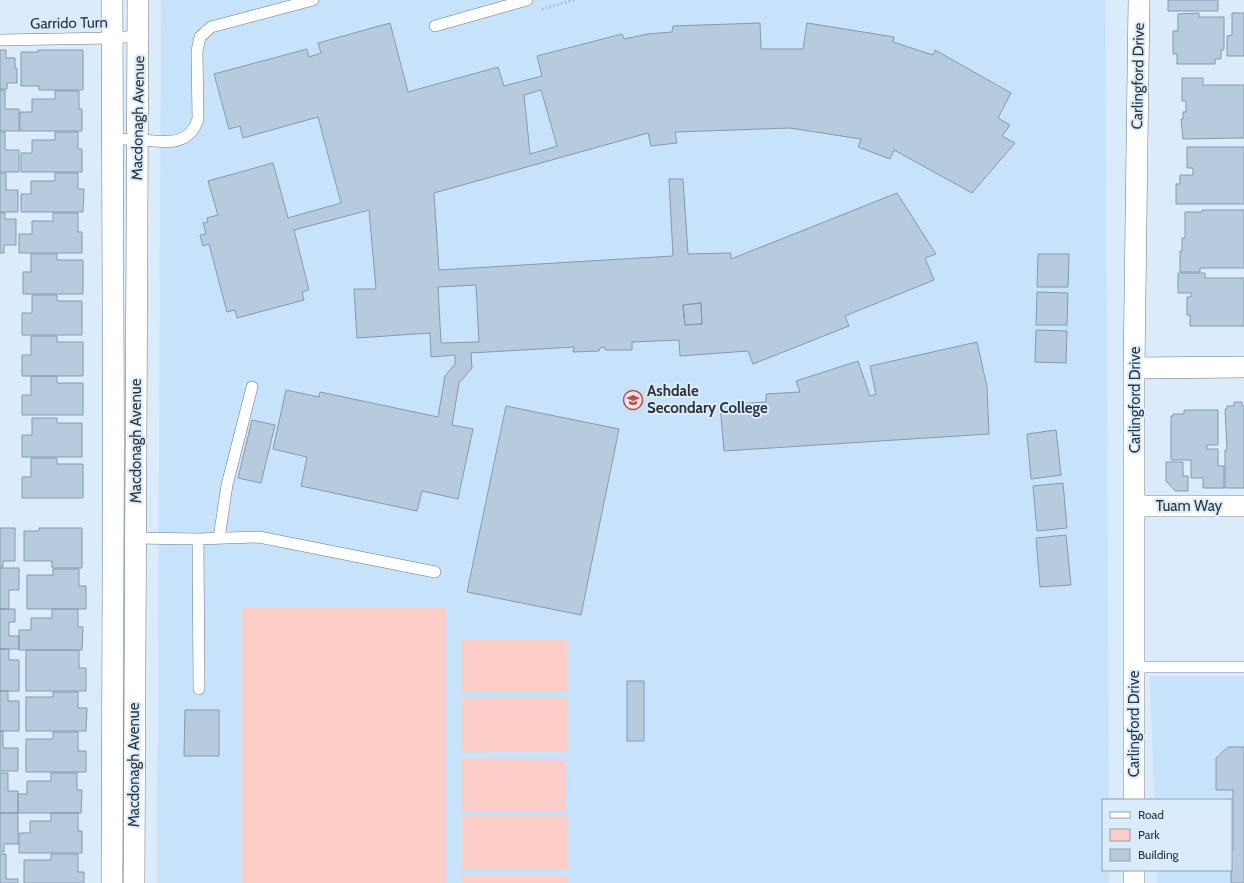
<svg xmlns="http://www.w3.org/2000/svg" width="1244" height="883" font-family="Cabin,sans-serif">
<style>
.built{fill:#c7e2fb}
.green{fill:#fccec7}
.building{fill:#b6cbde;stroke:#869aac;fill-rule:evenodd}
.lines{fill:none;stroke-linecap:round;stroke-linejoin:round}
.service-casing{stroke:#687b8c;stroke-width:12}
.minor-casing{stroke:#687b8c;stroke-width:22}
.path{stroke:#92a0ac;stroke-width:2.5;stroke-dasharray:1 3;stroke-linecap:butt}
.service{stroke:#fff;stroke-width:11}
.minor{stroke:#fff;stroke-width:21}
.labels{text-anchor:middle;stroke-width:4;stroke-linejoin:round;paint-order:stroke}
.street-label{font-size:15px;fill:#2c343c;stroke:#daebfb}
.poi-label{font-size:15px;font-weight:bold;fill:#2c343c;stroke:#daebfb;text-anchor:start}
</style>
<rect width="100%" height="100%" fill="#daebfb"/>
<path class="built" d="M161 0H1105L1109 800H1103V870H1109V883H157Z
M1150 676H1244V883H1157L1156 870H1231V800H1154Z"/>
<path class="green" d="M242 608H446V883H241Z
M461 639H567V691H461Z
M461 698H567V751H461Z
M462 758 566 759V811H461Z
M462 816H567V869H462Z
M567 875V883H462V876Z"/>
<path class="building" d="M1168 0H1218V11H1168Z
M1199 13V17H1224V50H1221V59H1215V64H1177V54H1173V31H1178V14Z
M1232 13H1244V56H1227V36L1232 35Z
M390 23 408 92 498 67 504 86 542 76 537 56 622 34 624 39 648 34 672 32 673 26 760 23 761 49H803L807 23 894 37 893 42 933 55 935 50 1011 93 998 118 1010 125 1002 136 1015 143 972 193 894 150 890 159 858 147 861 139 790 128 675 132 677 143 651 146 648 133 434 193 439 270 673 256 669 179H683L688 254 731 253V259L897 193 936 254 925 258 934 280 845 316 849 326 753 364 748 351 680 356 679 340 632 342V350H605V347L600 348 599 351 573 352 574 347 471 353 472 368 459 383 452 425 473 429 458 499 422 491 417 511 301 486 307 457 273 449 286 390 319 397 320 392 438 417 445 376 455 364V355L431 357 430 333 357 338 354 289H376L369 210 294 230 309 290 302 292 304 300 237 318 235 310 227 312 209 244 203 246 200 235 206 234 203 223 208 222 207 218 218 215 208 181 273 163 288 218 341 203 318 117 243 138 240 126 229 129 214 74 307 49 309 57 321 53 318 43ZM541 90 557 146 530 154 524 95ZM476 285 479 342 441 343 438 287ZM701 303 702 324 685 325 683 305Z
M0 50H6V58H15V68H17V83H7V89H0Z
M38 50H83V90H39V86H21V52H38Z
M1182 78H1203V85H1244V138L1183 139 1181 119H1183V112H1186V101H1182Z
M0 90H5V109H19V131H0Z
M55 91H79V109H82V131H20V112H32V99H55Z
M0 132H5V150H19V172H0Z
M55 132H78V149H82V172H21V153H32V140H55Z
M1187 147H1244V204H1176V184H1180V175H1193V168H1187Z
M0 173H6V190H18V212H0Z
M55 173H78V189H84L83 212H21V194H31V181H55Z
M1202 210H1244V268H1200V272H1180V251H1182V238H1185V212H1202Z
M0 213H5V219H16V245H4V253H0Z
M53 213H78V232H82V253H19V234H32V221H53Z
M31 254H57V260H83V294H23V272H31Z
M1038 254H1069L1068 287H1037Z
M1178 273H1205V278H1244V326H1190V315H1187V297H1191V293H1178Z
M1037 292 1068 293 1067 325H1036Z
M32 295H57V301H82V335H22V313H32Z
M701 303 702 324 685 325 683 305Z
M1036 330 1067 331 1066 363 1035 362Z
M31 336H57V342H83V376H22V355H31Z
M977 342 987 387 989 434 724 451 720 405 766 402V394L800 392 796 381 858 361 870 396 876 394 870 366Z
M31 376H57V383H83V415H22V395H31Z
M1234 402H1242V406H1244V488H1225V450H1227L1225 409H1227V406H1234Z
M506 406 619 429 581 615 467 592Z
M1184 410H1218V445H1207V449H1218V466H1224V488H1203V478H1191V460H1171V416H1173V414H1184Z
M32 418H57V423H82V457H22V435H32Z
M252 420 275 425 261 483 238 478Z
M1056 430 1061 475 1031 479 1027 434Z
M31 458H57V464H83V498H22V477H31Z
M1166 462H1183V476H1188V491H1175L1166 481Z
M1063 483 1067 528 1037 531 1033 486Z
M0 528H15V561H3V567H0Z
M39 528H82V568H52V561H24V531H39Z
M1066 535 1071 585 1040 587 1036 538Z
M0 568H19V590H9V609H0Z
M53 569H79V586H86V609H27V575H53Z
M0 609H15V622H9V636H19V649H0Z
M52 609H78V627H83L82 650H19V630H31V618H52Z
M0 649H9V660H19V691H0Z
M26 650H79V668H86V691H26Z
M627 681H644V741H627Z
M0 691H8V701H19V731H0Z
M53 692H78V708H87L86 731H26V697H53Z
M185 710H219V756H184Z
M0 731H3V748H18V771H0Z
M53 732H78V751H86V772H26V739H53Z
M1228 747H1244V883H1231V850H1233V790H1216V758Z
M0 773H8V791H18V813H0Z
M51 773H77V790H82L81 813H18V794H27V781H51Z
M0 813H18V844H4V852H0Z
M51 813H78V831H82V853H19V833H30V821H51Z
M0 854H6V879H18V883H0Z
M51 854H78V872H84V883H24V860H51Z"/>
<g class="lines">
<defs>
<path id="service" d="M435 26 527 0
M0 40 112 38 139 36
M114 139C123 139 133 139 142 140 165 142 189 147 198 119L197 51 200 37 211 27 313 0
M132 538 198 539 259 537 435 572
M219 538 227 485 252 387
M198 539 199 689
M1135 667H1244"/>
<path id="minor" d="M112 0C114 294 114 589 112 883
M1134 368 1244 367
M1135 506H1244
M1134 800V368L1139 0
M134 883 138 0
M1134 883V870"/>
</defs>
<use href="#service" class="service-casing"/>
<use href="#minor" class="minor-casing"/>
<path class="path" d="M542 9 574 0"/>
<use href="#service" class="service"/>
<use href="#minor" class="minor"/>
</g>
<defs>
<symbol id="school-ring" viewBox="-11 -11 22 22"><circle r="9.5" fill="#daebfb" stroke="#d5483a" stroke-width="1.5"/><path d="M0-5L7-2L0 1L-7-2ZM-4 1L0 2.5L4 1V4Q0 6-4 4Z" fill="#d5483a"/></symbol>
</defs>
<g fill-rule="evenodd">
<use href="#school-ring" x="622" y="389" width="22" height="22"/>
</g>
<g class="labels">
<g class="street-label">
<text transform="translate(69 23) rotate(-1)" y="5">Garrido Turn</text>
<text transform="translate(1138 76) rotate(-89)" y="5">Carlingford Drive</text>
<text transform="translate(138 118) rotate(-89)" y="5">Macdonagh Avenue</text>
<text transform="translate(1135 400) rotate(-90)" y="5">Carlingford Drive</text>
<text transform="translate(136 441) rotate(-90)" y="5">Macdonagh Avenue</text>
<text x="1189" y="511">Tuam Way</text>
<text transform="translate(1134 724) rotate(-90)" y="5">Carlingford Drive</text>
<text transform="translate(134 765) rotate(-90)" y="5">Macdonagh Avenue</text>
</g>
<g class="poi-label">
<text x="647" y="396">Ashdale<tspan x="647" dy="17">Secondary College</tspan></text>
</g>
</g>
<rect x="1102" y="799" width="130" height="72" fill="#daebfb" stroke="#94a2af"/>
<rect x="1110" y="812" width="20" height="6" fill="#ffffff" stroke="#94a2af"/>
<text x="1138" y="819" font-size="12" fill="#2c343c">Road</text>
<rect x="1110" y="829" width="20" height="12" fill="#fccec7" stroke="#94a2af"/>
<text x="1138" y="839" font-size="12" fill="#2c343c">Park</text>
<rect x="1110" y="849" width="20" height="12" fill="#b6cbde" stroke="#94a2af"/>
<text x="1138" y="859" font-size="12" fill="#2c343c">Building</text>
</svg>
